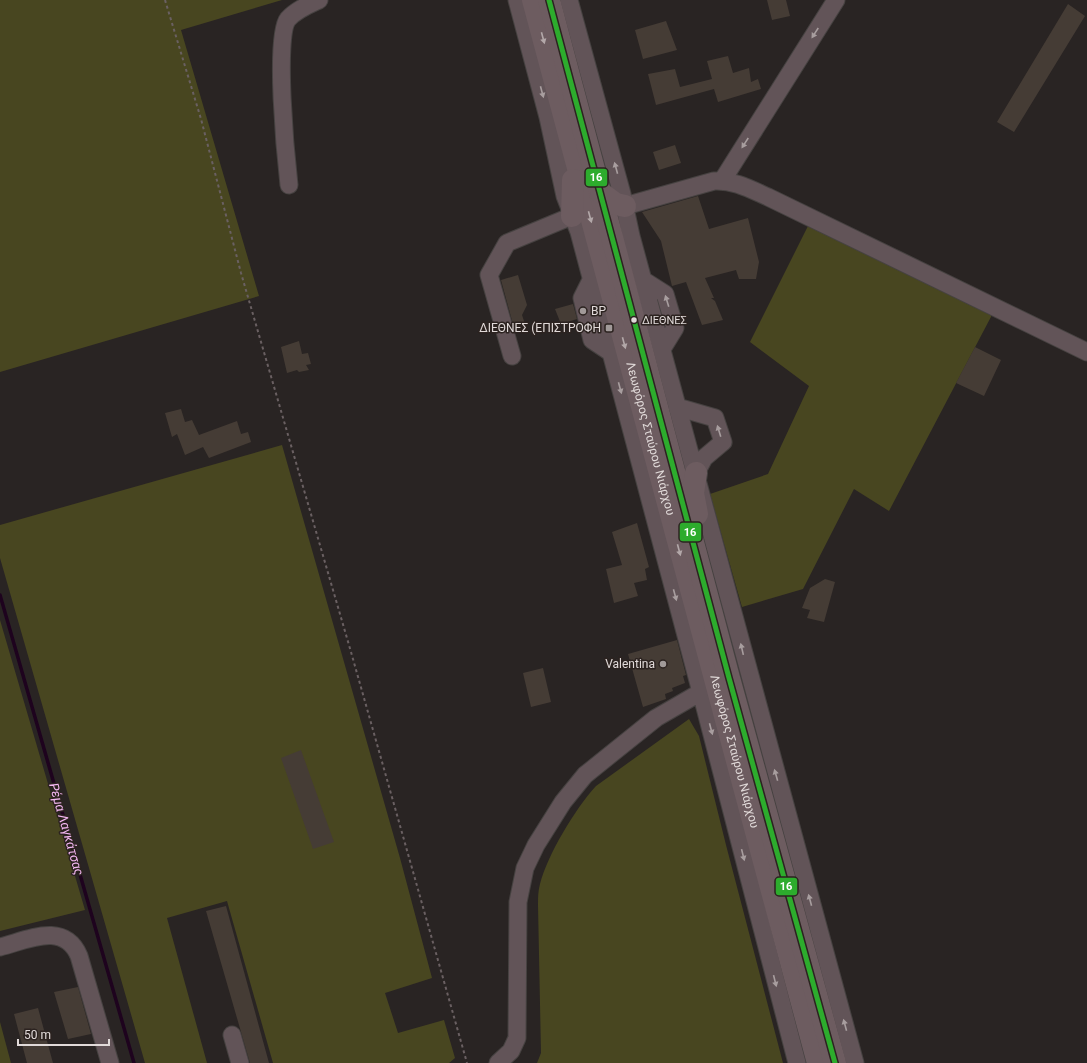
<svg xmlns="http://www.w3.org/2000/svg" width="1087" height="1063" font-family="Roboto,sans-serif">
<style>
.green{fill:#484620}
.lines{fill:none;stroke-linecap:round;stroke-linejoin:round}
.stream{stroke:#1e031e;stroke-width:3.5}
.building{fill:#453c35}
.minor-casing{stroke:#464241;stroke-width:19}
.major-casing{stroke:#464241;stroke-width:24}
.path{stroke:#6a6062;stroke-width:2;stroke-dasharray:3 3;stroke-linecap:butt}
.minor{stroke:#625458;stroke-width:17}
.major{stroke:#6d5c60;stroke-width:22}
.bus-1-casing{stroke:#2c2320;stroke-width:8}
.bus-1{stroke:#2dac2d;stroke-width:5}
.oneway{fill:#a89e9f}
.oneway2{fill:#b3a8a9}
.poi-dot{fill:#a19a99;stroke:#2c2320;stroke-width:1.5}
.bus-dot{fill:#e1dad9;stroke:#2c2320;stroke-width:1.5}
.labels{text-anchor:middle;stroke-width:3;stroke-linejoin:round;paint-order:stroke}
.bus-label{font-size:11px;fill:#e1dad9;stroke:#2c2320;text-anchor:start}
.poi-label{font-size:12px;fill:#e1dad9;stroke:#2c2320;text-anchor:end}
.street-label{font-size:12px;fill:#e1dad9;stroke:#2c2320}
.water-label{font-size:13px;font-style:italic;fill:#f4b7f2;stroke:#2c2320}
.line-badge{stroke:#2c2320;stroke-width:1.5}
.badge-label{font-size:11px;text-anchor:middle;font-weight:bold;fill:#fff}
</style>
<rect width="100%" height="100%" fill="#292423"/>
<path class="green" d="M0 0H282L181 30 259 296 0 372Z
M809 224 993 313 889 511 854 489 803 589 742 607 710 494 768 474 809 386 750 342Z
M282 445 400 858 432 978 385 993 398 1033 444 1020 455 1058 449 1063H273L227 901 167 918 207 1063H145L0 558V525Z
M0 620 85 910 0 931Z
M689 719 699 736 726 845 783 1063H537L541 1053 538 905C538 898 538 891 540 884 548 854 575 809 596 786Z
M0 1022 11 1063H0Z"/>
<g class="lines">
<path class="stream" d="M0 595 134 1063"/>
</g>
<path class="building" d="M767 0H786L790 16 772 20Z
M1068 4 1085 16 1014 132 997 122Z
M666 21 677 50 643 59 635 30Z
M728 56 733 73 749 68 751 82 758 79 761 89 718 102 714 89 656 105 648 74 675 69 680 87 712 79 707 61Z
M675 145 681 163 659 170 653 152Z
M698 196 709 229 748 218 759 262 756 279H739L736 270 705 278 714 298H711L715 301 723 320 702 325 686 282 672 286 661 241 642 212Z
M518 275 527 305 522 315 525 324 514 328 501 280Z
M573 304 577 319 561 324 555 309Z
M299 341 302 354 308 353 311 364 306 365 309 370 299 372 297 370 287 373 281 347Z
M975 347 1001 360 984 396 956 383Z
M181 409 185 422 192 420 199 435 237 421 241 434 248 432 251 442 209 458 203 447 185 455 177 434 172 437 165 413Z
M637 523 649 567 645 569 647 580 634 583 638 596 614 603 606 569 622 565 612 532Z
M825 579 835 582 824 622 807 618 810 610 802 608 810 588Z
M677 640 686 675 683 676 685 683 672 688 673 691 665 694 666 699 643 707 628 654Z
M543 668 551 702 531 707 523 673Z
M301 750 334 842 313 849 281 758Z
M226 906 269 1063H250L206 911Z
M78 987 91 1034 68 1039 54 992Z
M38 1008 53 1063H27L14 1014Z"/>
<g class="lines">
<defs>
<path id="minor" d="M517 0 548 117 565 196 579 232 701 692 797 1063
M569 0 622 194 631 236 855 1063
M722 181 836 0
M289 185C286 159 274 36 288 19 296 10 308 5 319 0
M625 206 714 181C734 180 750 189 768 197L1087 352
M591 280 582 298 592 340 610 352
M643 280 665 294 675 328 662 349
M512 356 489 275 507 243 572 216
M677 407 715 418 723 442 704 458 696 473
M0 947C28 940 64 921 79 956L110 1063
M232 1035 240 1063
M498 1063 511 1051 517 1038 518 902 525 868 536 845 563 802 585 775 656 718 701 692"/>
<g id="major">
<path id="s1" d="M533 0 818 1063"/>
<path d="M549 0 729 678 835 1063"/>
<path d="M601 193 616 204 625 206"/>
<path d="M572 216 573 180"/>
<path d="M696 473 693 493 697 514"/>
</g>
</defs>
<use href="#minor" class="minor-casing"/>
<use href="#major" class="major-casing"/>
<path class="path" d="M165 0 201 119 241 273 351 652 467 1063"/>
<use href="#minor" class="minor"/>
<use href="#major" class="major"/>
<defs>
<path id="bus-1" d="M549 0 729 678 835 1063"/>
</defs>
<use href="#bus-1" class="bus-1-casing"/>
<use href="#bus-1" class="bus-1"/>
</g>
<defs><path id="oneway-solid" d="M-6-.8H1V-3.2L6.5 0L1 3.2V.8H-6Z"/></defs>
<g class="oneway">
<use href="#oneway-solid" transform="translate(815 33) rotate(123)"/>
<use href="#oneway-solid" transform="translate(542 92) rotate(75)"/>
<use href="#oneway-solid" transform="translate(745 143) rotate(123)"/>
<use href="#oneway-solid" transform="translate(616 168) rotate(-105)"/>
<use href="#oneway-solid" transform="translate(667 301) rotate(-107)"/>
<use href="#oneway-solid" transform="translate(620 388) rotate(75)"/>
<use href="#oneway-solid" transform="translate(719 431) rotate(-107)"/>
<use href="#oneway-solid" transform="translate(675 595) rotate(75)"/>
<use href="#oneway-solid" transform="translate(742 649) rotate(-103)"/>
<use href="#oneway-solid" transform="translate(711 729) rotate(75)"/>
<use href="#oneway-solid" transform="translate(776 775) rotate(-106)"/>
<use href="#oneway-solid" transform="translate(743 855) rotate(76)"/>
<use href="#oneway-solid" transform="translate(810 900) rotate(-105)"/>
<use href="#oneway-solid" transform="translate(775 981) rotate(76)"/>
<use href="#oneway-solid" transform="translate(845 1025) rotate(-105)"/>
</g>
<g class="oneway2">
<use href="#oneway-solid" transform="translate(543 38) rotate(75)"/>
<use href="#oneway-solid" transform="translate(590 217) rotate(75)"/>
<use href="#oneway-solid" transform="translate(624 343) rotate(75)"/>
<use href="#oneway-solid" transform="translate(679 550) rotate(75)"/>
</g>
<g class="poi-dot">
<circle cx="583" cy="311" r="4"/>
<rect x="605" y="324" width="8" height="8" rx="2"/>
<circle cx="663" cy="664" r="4"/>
</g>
<circle class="bus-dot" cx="634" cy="320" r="3.5"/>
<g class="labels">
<g class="bus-label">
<text x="642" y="324">ΔΙΕΘΝΕΣ</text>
</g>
<g class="poi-label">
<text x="591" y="315" text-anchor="start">BP</text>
<text x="601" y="332">ΔΙΕΘΝΕΣ (ΕΠΙΣΤΡΟΦΗ</text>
<text x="655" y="668">Valentina</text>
</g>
<g class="street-label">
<text dy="4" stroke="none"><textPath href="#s1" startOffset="454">Λεωφόρος Σταύρου Νιάρχου</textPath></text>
<text dy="4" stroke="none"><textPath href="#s1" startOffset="778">Λεωφόρος Σταύρου Νιάρχου</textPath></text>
</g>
<g class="water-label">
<text transform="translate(67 829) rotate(74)" y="5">Ρέμα Λαγκάτσας</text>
</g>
</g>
<g class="line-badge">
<rect x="585" y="168" width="23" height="19" rx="4" fill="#2dac2d"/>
<rect x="679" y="522" width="23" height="20" rx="4" fill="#2dac2d"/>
<rect x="775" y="877" width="23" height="19" rx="4" fill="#2dac2d"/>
</g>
<g class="badge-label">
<text x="596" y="181">16</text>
<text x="690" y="536">16</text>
<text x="786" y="890">16</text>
</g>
<path d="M18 1039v6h91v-6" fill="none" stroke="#e1dad9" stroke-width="2"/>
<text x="24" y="1039" font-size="12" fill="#e1dad9" stroke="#2c2320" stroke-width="3" paint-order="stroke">50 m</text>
</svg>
